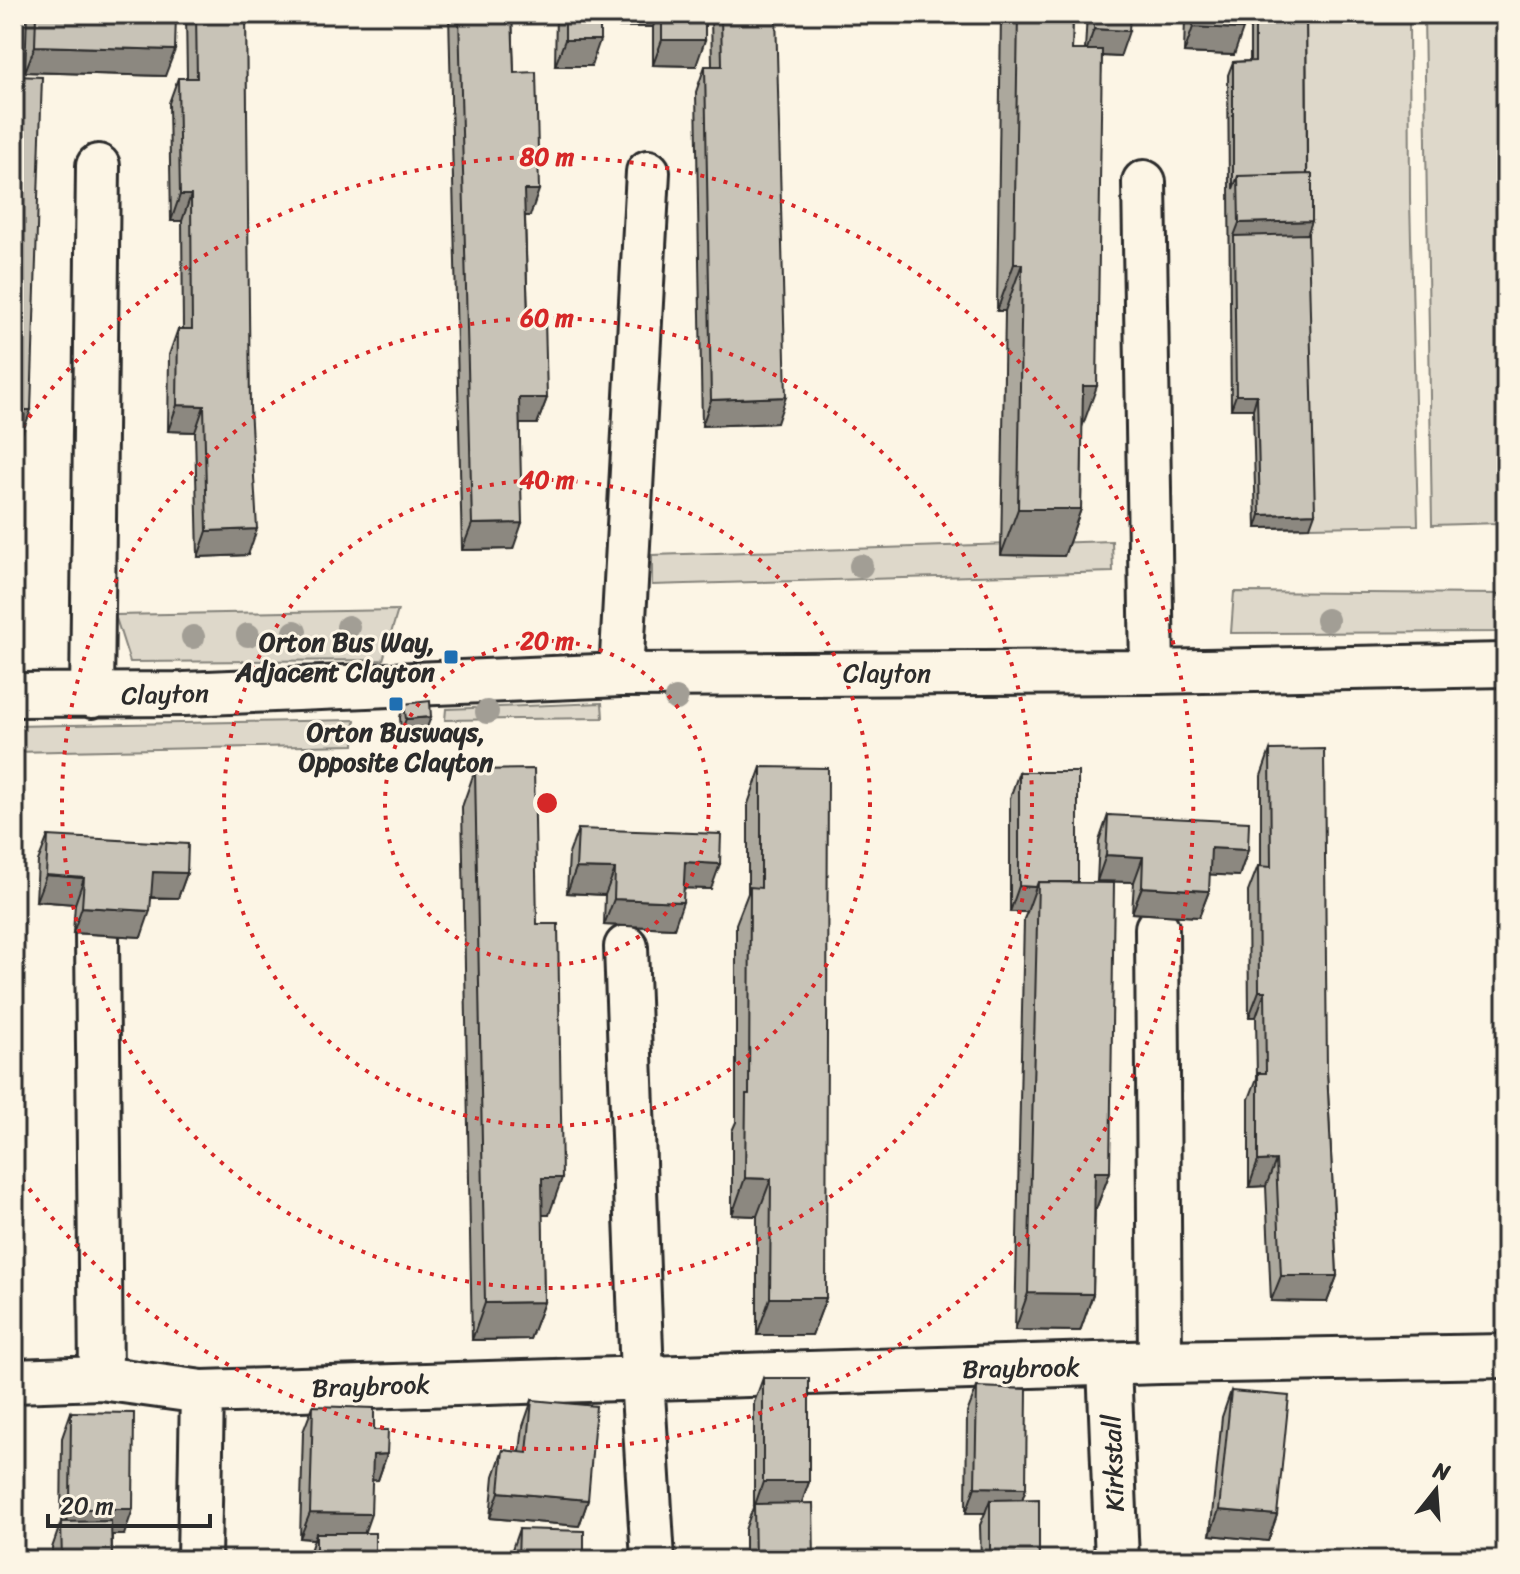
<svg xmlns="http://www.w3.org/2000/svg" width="1520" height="1574" font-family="Sriracha,sans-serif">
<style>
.green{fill:#ded8ca;stroke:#84827a;stroke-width:2}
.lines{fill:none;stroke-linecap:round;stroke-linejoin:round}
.minor-casing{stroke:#2b2b2b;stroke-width:48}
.minor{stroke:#fcf5e5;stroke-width:42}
.tree{fill:#a29e95}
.wall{fill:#aca89d;stroke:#2b2b2b;stroke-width:2}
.shaded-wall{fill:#8c8880;stroke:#2b2b2b;stroke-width:2}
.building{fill:#c8c3b7;stroke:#2b2b2b;stroke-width:2}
.ring{fill:none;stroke:#d62828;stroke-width:4;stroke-dasharray:4 8}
.poi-dot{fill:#1f6fb2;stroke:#fcf5e5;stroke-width:3}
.labels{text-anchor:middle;stroke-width:6;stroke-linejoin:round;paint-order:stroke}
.poi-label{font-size:26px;font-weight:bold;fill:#2b2b2b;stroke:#fcf5e5;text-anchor:end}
.street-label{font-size:26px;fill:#2b2b2b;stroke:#fcf5e5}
.centre{fill:#d62828;stroke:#fcf5e5;stroke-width:4}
.ring-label{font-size:24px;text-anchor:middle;font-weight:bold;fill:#d62828;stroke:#fcf5e5;stroke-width:6;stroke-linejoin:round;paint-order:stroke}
</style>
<rect width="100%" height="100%" fill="#fcf5e5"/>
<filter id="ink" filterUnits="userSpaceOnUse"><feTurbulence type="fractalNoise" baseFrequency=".0125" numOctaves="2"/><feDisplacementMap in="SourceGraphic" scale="16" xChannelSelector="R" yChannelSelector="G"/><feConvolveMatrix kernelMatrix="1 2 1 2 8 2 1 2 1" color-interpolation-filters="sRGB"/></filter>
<g filter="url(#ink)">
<path class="green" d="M1301 14H1409L1410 199 1418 525 1310 527 1303 247Z
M1424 14H1506V466L1497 467 1499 523 1432 525Z
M1112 541 1113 572 652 585V555Z
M1234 592 1506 594V632L1231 633Z
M398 610 383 660 130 662 115 615Z
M602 703 603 718 445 720 446 709Z
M355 720 354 745 14 752V726Z"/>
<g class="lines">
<defs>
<path id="minor" d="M1144 182 1152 672
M621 675 648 172
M14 695 184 694 621 675 1152 672 1506 665
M92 696 98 166
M1157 928 1160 1362
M97 935 101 1378
M626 947 642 1377 653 1560
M1109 1366 1117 1560
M14 1381 101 1378 202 1392 1160 1362 1506 1356
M199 1560 202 1392"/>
</defs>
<use href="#minor" class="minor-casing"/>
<use href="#minor" class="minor"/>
</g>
<g class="tree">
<circle cx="861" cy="566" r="12"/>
<circle cx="1327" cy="620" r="12"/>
<circle cx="348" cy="627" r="12"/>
<circle cx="295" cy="632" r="12"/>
<circle cx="248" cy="635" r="12"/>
<circle cx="193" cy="637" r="12"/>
<circle cx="676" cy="699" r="12"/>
<circle cx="487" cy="712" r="12"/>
</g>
<path class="wall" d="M27 14H176L165 76 25 72Z
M186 14H246L248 555 198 557 195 432 168 431 169 355 178 329H183L182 221H171L169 103 178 78H187Z
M449 14H512L514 73 530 216H525L528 319 547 398 537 424H520L513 549 462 550Z
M556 14H705L696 66 653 65V27L600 26 591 66H555Z
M711 14H776L777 423 702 426 696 92 705 66H712Z
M1001 14H1073L1072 50H1085L1087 14H1244L1234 55 1184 53 1185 18 1130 15 1120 57 1102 56 1082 427 1081 509 1064 556 1001 555 1005 311H997Z
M1250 14H1306L1310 527 1256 528 1253 409H1231L1228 75 1233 62 1250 61Z
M1506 442V523L1499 524 1497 466Z
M404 704 426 730 401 732 400 717Z
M1270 750 1327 1071 1337 1276 1327 1302 1271 1301 1266 1186 1249 1187V1099L1257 1078 1256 1017H1249L1248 892 1258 866H1261V776Z
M761 767 826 1298 812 1335H757V1216L732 1215V1131L736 1122V924L748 893V804Z
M475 770 537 924 549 1215H542L544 1302 530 1339 472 1340 462 807Z
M1019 772 1078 882 1110 1172 1096 1209H1095L1093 1294 1080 1331 1015 1330 1024 919 1027 912H1010V798Z
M1108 815 1248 850 1239 876 1209 874V891L1199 917 1132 913 1134 882 1097 881 1099 841Z
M578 829 711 889 684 888 674 928 604 925 605 895 567 893 569 854Z
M48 836 187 873 178 898H151L141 937 73 933 75 904 36 901 38 861Z
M763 1378 809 1482 801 1503 814 1560H745V1530L754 1505V1403Z
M977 1387 1026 1488 1022 1500 1039 1560H981L980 1525 985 1513H966L967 1413Z
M1231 1391 1277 1515 1268 1541 1210 1535 1222 1417Z
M532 1400 588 1500 579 1526 490 1518 494 1476 503 1450 520 1452 523 1426Z
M313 1406 374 1430 387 1454 378 1480H372L364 1533 375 1557 393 1560H307L314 1539 300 1538 303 1432Z
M71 1412 124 1535H112V1560H52V1548L61 1522 62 1438Z
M519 1529 584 1560H509L510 1555Z"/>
<path class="shaded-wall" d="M595 14H658L653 27 591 26Z
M1122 14H1187L1185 18Z
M1193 27 1243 29 1234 55 1184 53Z
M1094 29 1129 31 1120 57 1085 55Z
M565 40H600L591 66H555Z
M662 40H705L696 66 653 65Z
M35 46 175 50 165 76 25 72Z
M524 190H539L530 216H515Z
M180 195H191L182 221H171Z
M1312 221 1303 247 1234 236 1239 223Z
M1014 264H1022L1005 311H997Z
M1083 386H1097L1080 433Z
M1236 395H1257L1253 409H1231Z
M786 397 777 423 702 426 711 400Z
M519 398H547L537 424H510Z
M177 405 204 406 195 432 168 431Z
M21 410H31L14 455Z
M1506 505V523L1499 524Z
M1018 509H1081L1064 556 1001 555Z
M1315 513 1310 527 1256 528 1260 515Z
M522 523 513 549 462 550 472 524Z
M257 529 248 555 198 557 207 531Z
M431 717 426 730 401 732 406 719Z
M1211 848 1248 850 1239 876 1201 874Z
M1106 855 1143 857 1134 882 1097 881Z
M685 862 720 864 711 889 675 888Z
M576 868 615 869 605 895 567 893Z
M153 872 187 873 178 898 143 897Z
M46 875 84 878 75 904 36 901Z
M1019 886 1036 887 1027 912H1010Z
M1142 887 1209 891 1199 917 1132 913Z
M614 899 683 902 674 928 604 925Z
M82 907 150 911 141 937 73 933Z
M1259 991H1265L1256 1017H1249Z
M1276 1160 1266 1186 1249 1187 1258 1161Z
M1095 1172H1110L1096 1209H1082Z
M542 1178H562L549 1215H528Z
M745 1178 771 1179 757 1216 732 1215Z
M1281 1276H1337L1327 1302 1271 1301Z
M1028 1293 1093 1294 1080 1331 1015 1330Z
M770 1298H826L812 1335H757Z
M544 1302 530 1339 472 1340 485 1303Z
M387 1454 378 1480 363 1481 373 1455Z
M763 1482H809L800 1508H754Z
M975 1487 1026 1488 1017 1514 990 1500 985 1513H966Z
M499 1492 588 1500 579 1526 490 1518Z
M70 1509H133L124 1535H61Z
M1219 1510 1277 1515 1268 1541 1210 1535Z
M310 1513 371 1514 362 1540 316 1533 314 1539 300 1538Z"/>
<path class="building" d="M36 14H176L175 50 35 46Z
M196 14H246L250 407 257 529 207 531 204 406 177 405 178 329H192L191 195H180L178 78H197Z
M459 14H512L514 73 536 72 539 190H524L528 319H545L547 398H519L522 523 472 524Z
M565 14H600V40H565Z
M662 14H705V40H662Z
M721 14H776L786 397 711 400 705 66H722Z
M1018 14H1073L1072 50H1102L1097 386H1083L1081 509H1018L1022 264H1014Z
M1095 14H1130L1129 31 1094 29Z
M1194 14H1244L1243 29 1193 27Z
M1255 14H1306L1307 174 1238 176 1233 189V62L1255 61Z
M14 76 42 77 31 410H21L17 532H14Z
M1312 174V221L1239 223 1238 176Z
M1308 234 1315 513 1260 515 1257 395H1236L1234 236Z
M430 701 431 717 406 719 404 704Z
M1324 749 1327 1071 1337 1276H1281L1276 1160 1258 1161V1073H1266L1265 991H1259L1258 866 1271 867 1270 750Z
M761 767 828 768 826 1298H770L771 1179 745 1178 746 1094H749L750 887 761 888Z
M534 769 537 924H558L562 1178H542L544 1302 485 1303 475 770Z
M1019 772H1078V882H1038L1036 887 1019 886Z
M1108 815 1249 822 1248 850 1211 848 1209 891 1142 887 1143 857 1106 855Z
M578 829 721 834 720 864 685 862 683 902 614 899 615 869 576 868Z
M48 836 188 844 187 873 153 872 150 911 82 907 84 878 46 875Z
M1038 882 1114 883 1110 1172H1095L1093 1294 1028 1293Z
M763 1378H809V1482H763Z
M977 1387 1027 1389 1026 1488 975 1487Z
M1231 1391 1289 1396 1277 1515 1219 1510Z
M532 1400 596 1406 588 1500 499 1492 503 1450 527 1453Z
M313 1406 374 1408V1430H388L387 1454 373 1455 371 1514 310 1513Z
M71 1412 134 1413 133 1509H70Z
M1039 1499V1560H990V1500Z
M813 1503 814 1560H755L754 1504Z
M111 1521 112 1560H62L61 1522Z
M519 1529 584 1531V1560H518Z
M316 1533H375V1557L393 1558V1560H316Z"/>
</g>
<g class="ring">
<circle cx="547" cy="803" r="162"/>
<circle cx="547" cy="803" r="323"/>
<circle cx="547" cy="803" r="485"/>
<path d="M15 437A646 646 0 1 1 15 1169"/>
</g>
<g class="poi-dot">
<rect x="443" y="649" width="16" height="16" rx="4"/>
<rect x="388" y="696" width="16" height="16" rx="4"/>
</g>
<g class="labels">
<g class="poi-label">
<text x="435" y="651">Orton Bus Way,<tspan x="435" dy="30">Adjacent Clayton</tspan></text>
<text x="396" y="741" text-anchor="middle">Orton Busways,<tspan x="396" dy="30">Opposite Clayton</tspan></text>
</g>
<g class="street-label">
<text x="887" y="682">Clayton</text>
<text transform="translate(165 694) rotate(-2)" y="9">Clayton</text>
<text transform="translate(1021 1368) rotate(-1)" y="9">Braybrook</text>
<text transform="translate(371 1386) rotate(-2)" y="9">Braybrook</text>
<text transform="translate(1113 1463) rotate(-92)" y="9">Kirkstall</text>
</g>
</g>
<circle cx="547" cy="803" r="12" class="centre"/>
<g class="ring-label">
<text x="547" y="165">80 m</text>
<text x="547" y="326">60 m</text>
<text x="547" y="488">40 m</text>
<text x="547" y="649">20 m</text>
</g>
<rect width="1520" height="1574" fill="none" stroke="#fcf5e5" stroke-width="48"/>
<rect x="24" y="24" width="1472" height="1526" fill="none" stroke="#2b2b2b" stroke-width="3" filter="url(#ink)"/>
<g transform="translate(1436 1490) rotate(17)" stroke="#fcf5e5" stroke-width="6" paint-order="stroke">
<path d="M0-6L14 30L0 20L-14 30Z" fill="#2b2b2b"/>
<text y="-12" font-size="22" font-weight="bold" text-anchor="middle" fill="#2b2b2b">N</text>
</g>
<path d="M48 1514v12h162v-12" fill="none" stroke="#2b2b2b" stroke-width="4"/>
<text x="60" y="1514" font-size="24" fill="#2b2b2b" stroke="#fcf5e5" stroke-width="6" paint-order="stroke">20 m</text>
</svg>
